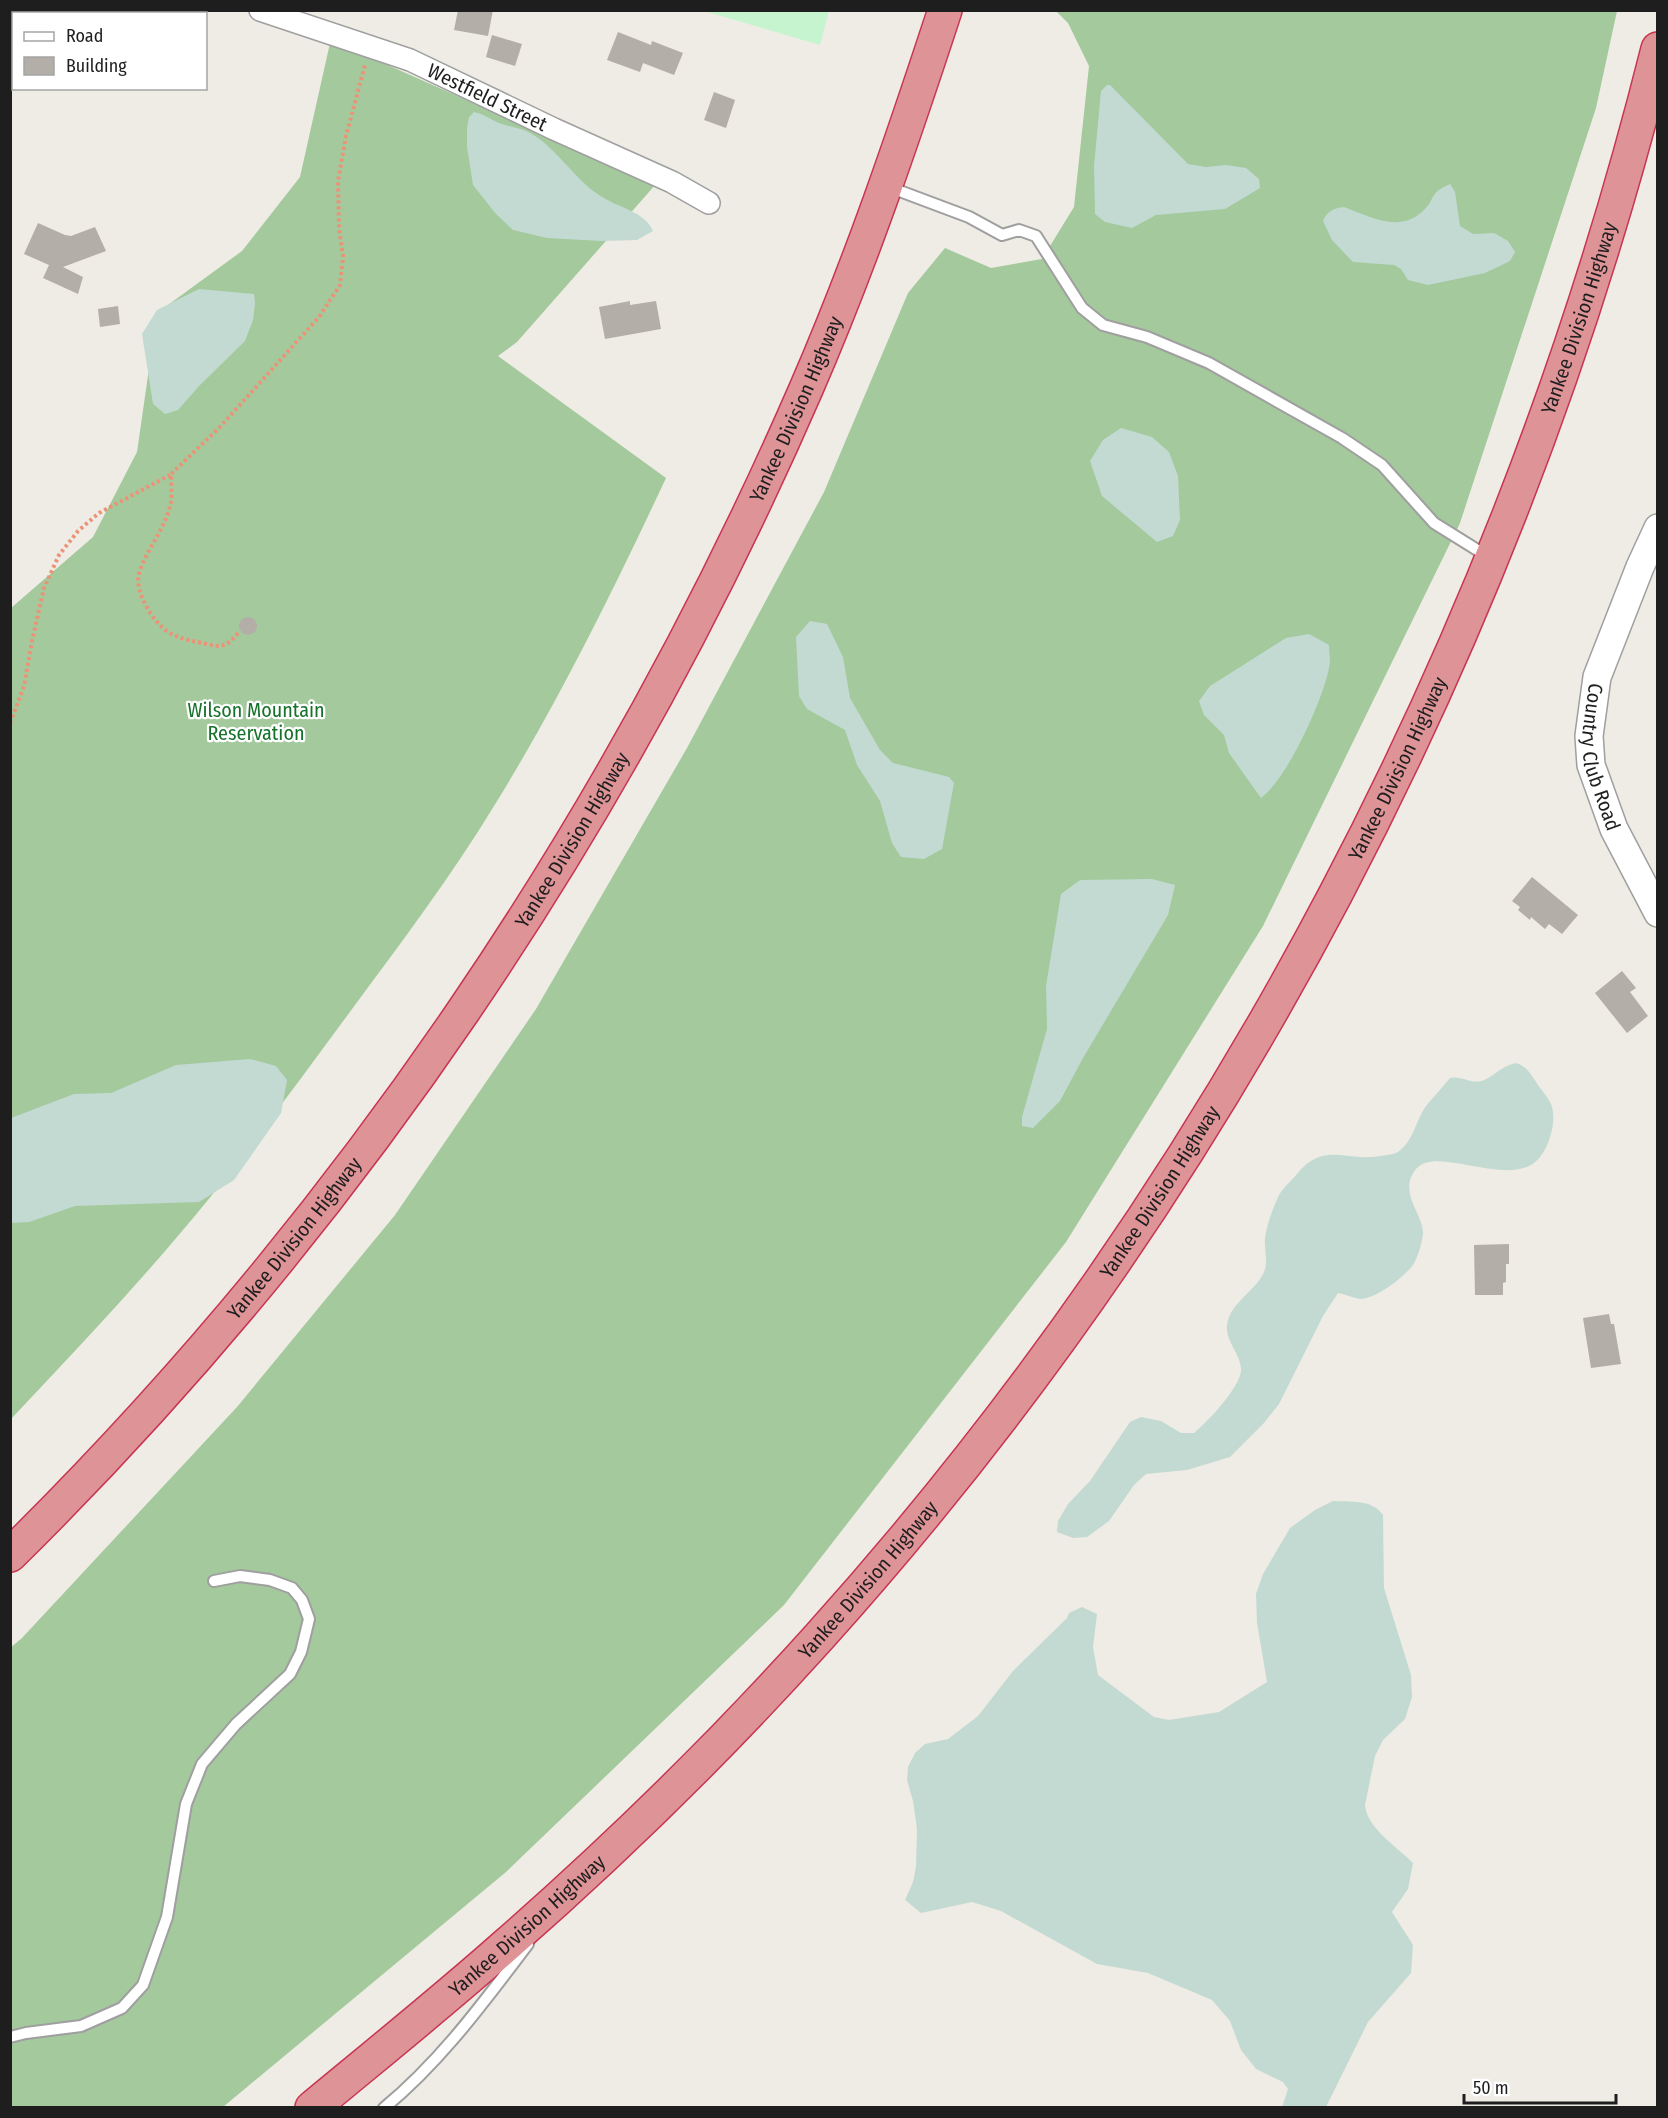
<svg xmlns="http://www.w3.org/2000/svg" width="1668" height="2118" font-family="'Fira Sans Condensed',sans-serif">
<style>
.forest{fill:#a4c99d}
.wetland{fill:#c3dad3}
.park{fill:#c5f4cf}
.building{fill:#b3aea7}
.lines{fill:none;stroke-linecap:round;stroke-linejoin:round}
.service-casing{stroke:#9f9f9f;stroke-width:14}
.minor-casing{stroke:#9f9f9f;stroke-width:24}
.tertiary-casing{stroke:#9f9f9f;stroke-width:30}
.motorway-casing{stroke:#c83553;stroke-width:36}
.path{stroke:#ec9377;stroke-width:4;stroke-dasharray:3 3;stroke-linecap:butt}
.service{stroke:#fff;stroke-width:10}
.minor{stroke:#fff;stroke-width:21}
.tertiary{stroke:#fff;stroke-width:27}
.motorway{stroke:#de9397;stroke-width:33}
.labels{text-anchor:middle;stroke-width:4.5;stroke-linejoin:round;paint-order:stroke}
.street-label{font-size:20px;fill:#1e1e1e;stroke:#fff}
.park-label{font-size:20px;fill:#16712a;stroke:#fff}
</style>
<rect width="100%" height="100%" fill="#eeece4"/>
<path class="forest" d="M1056 11H1617L1596 108 1460 523 1263 926 1066 1242 784 1605 506 1872 223 2107H11L10 1648 22 1638 237 1407 395 1215 536 1009 687 748 824 492 908 293 945 248 991 268 1042 259 1074 207 1089 66 1068 23Z
M330 43 374 59 656 184 517 342 498 356 666 478C614 589 559 701 494 806 452 875 403 940 355 1005 308 1069 261 1133 212 1195 149 1273 80 1346 11 1419V608L93 537 137 452 157 313 242 251 300 177Z"/>
<path class="wetland" d="M1107 85H1110L1188 164 1206 167 1226 165 1246 168 1259 179 1260 188 1225 209 1156 215 1132 228 1105 222 1095 214 1094 166 1101 91Z
M474 112C484 114 490 119 499 123 509 127 521 128 530 133 559 149 575 182 604 198 620 208 645 212 653 231L637 240 602 241 547 238 513 230 496 214 473 185 467 147V128L469 117Z
M1450 184 1455 192 1460 226 1473 234 1494 233 1508 241 1515 252 1510 261 1485 273 1428 285 1408 280 1401 269 1394 265 1353 262 1332 240 1323 221C1327 211 1334 208 1344 207 1371 217 1400 234 1424 210 1436 198 1429 193 1450 184Z
M199 289 254 294 255 303 253 320 245 341 199 386 178 410 165 414 153 404 142 334 157 310Z
M1121 428 1152 437 1169 452 1178 476 1180 520 1173 536 1157 542 1102 496 1090 461 1103 440Z
M810 621 827 624 843 657 850 698 880 750 893 763 949 777 954 783 942 849 924 859 901 857 892 843 880 801 857 765 845 730 807 709 799 696 796 637Z
M1309 634 1329 645C1329 652 1331 661 1329 668 1323 700 1287 779 1261 798L1229 753 1224 735 1204 715 1199 701 1210 686 1286 638Z
M1152 879 1175 885 1168 915 1083 1058 1060 1101 1033 1128 1022 1126V1117L1047 1029 1046 986 1061 894 1080 880Z
M250 1059 276 1066 287 1080 281 1113 234 1180 199 1202 75 1206 29 1222 11 1223V1118L74 1094 111 1093 176 1065Z
M1516 1063C1527 1066 1532 1076 1538 1085 1542 1091 1548 1097 1551 1104 1558 1121 1548 1156 1531 1165 1498 1183 1435 1146 1416 1169 1397 1193 1424 1214 1423 1234 1422 1243 1418 1257 1413 1265 1404 1277 1376 1299 1360 1299 1353 1298 1345 1294 1338 1293L1323 1316 1279 1404 1264 1423 1230 1457 1187 1470 1146 1474 1134 1485 1109 1521 1087 1537 1073 1538 1057 1532 1058 1521 1068 1504 1090 1481 1130 1422 1141 1417 1161 1421 1181 1433H1194C1207 1422 1243 1385 1241 1368 1240 1353 1225 1341 1227 1325 1230 1303 1254 1292 1263 1274 1269 1264 1264 1249 1265 1238 1267 1224 1273 1208 1279 1195 1283 1188 1291 1181 1297 1174 1324 1141 1345 1162 1380 1156 1386 1155 1393 1155 1398 1152 1414 1140 1415 1122 1426 1106 1433 1097 1442 1088 1450 1078 1461 1075 1470 1084 1482 1081 1495 1076 1499 1067 1516 1063Z
M1333 1501C1350 1502 1372 1499 1383 1515L1384 1588 1411 1675 1412 1697 1405 1719 1383 1740 1375 1756 1365 1805C1366 1827 1398 1848 1413 1863L1408 1889 1392 1912 1413 1945 1411 1973 1368 2022 1326 2107H1282L1288 2089 1283 2082 1256 2069 1241 2050 1230 2021 1212 2000 1148 1973 1097 1964 1001 1911 972 1902 921 1913 905 1900 913 1882 916 1867 917 1829 913 1801 907 1780 908 1767 915 1753 925 1744 948 1739 978 1716 1013 1671 1067 1618 1069 1613 1082 1607 1097 1614 1093 1647 1098 1675 1154 1717 1169 1720 1219 1712 1267 1682 1257 1623 1256 1594 1263 1574 1290 1528 1315 1510Z"/>
<path class="park" d="M704 11H829L820 45Z"/>
<path class="building" d="M458 10H493L488 36 454 30Z
M618 32 651 45 652 41 683 53 674 75 643 63 640 72 607 60Z
M492 35 522 44 515 66 486 57Z
M714 92 735 100 726 128 704 120Z
M38 223 65 235 71 236 95 227 106 251 63 267 83 277 78 294 43 278 49 265 24 254Z
M630 301V305L656 301 661 329 605 339 599 307Z
M118 306 120 324 100 327 98 309Z
M239 626a9 9 0 1 1 18 0a9 9 0 1 1-18 0Z
M1532 877 1578 915 1562 934 1549 924 1545 929 1531 917 1530 920 1518 910 1520 907 1512 901Z
M1622 971 1636 988 1630 992 1648 1016 1627 1033 1595 993Z
M1509 1244V1264H1506V1282L1503 1283V1295H1475L1474 1245Z
M1609 1314 1611 1324H1614L1621 1364 1591 1368 1583 1318Z"/>
<g class="lines">
<defs>
<path id="service" d="M889 187 969 217 1002 235 1019 230 1036 236 1082 308 1103 325 1147 337 1209 363 1342 438 1382 465 1434 523 1487 556
M10 2037 26 2033 81 2026 122 2008 143 1985 167 1917 186 1804 202 1764 236 1724 290 1674 301 1652 309 1619 302 1600 292 1588 270 1580 240 1576 214 1581
M384 2108C441 2061 483 2003 528 1944"/>
<g id="minor">
<path id="s1" d="M260 10 410 60 554 129 672 182 709 203"/>
</g>
<g id="tertiary">
<path id="s2" d="M1658 528 1640 567 1597 677 1589 736 1591 765 1614 829 1658 913"/>
</g>
<g id="motorway">
<path id="s3" d="M10 1555C348 1222 617 824 806 389 860 265 903 138 945 10"/>
<path id="s4" d="M312 2108C377 2054 442 2002 505 1946 616 1849 721 1746 819 1637 1225 1186 1511 636 1658 49"/>
</g>
</defs>
<use href="#service" class="service-casing"/>
<use href="#minor" class="minor-casing"/>
<use href="#tertiary" class="tertiary-casing"/>
<use href="#motorway" class="motorway-casing"/>
<path class="path" d="M238 633C224 650 219 647 198 642 188 640 178 638 168 632 153 622 134 592 139 573 147 548 166 528 171 502 172 493 171 483 171 474L220 427 319 317 340 285 343 256 339 228 338 181 346 136 365 65
M10 723 24 686 32 641 44 588 59 555 78 531 99 513 170 475"/>
<use href="#service" class="service"/>
<use href="#minor" class="minor"/>
<use href="#tertiary" class="tertiary"/>
<use href="#motorway" class="motorway"/>
</g>
<g class="labels">
<g class="street-label">
<text dy="7" stroke="none"><textPath href="#s1" startOffset="244">Westfield Street</textPath></text>
<text dy="7" stroke="none"><textPath href="#s4" startOffset="2226">Yankee Division Highway</textPath></text>
<text dy="7" stroke="none"><textPath href="#s3" startOffset="1398">Yankee Division Highway</textPath></text>
<text dy="7" stroke="none"><textPath href="#s2" startOffset="243">Country Club Road</textPath></text>
<text dy="7" stroke="none"><textPath href="#s4" startOffset="1740">Yankee Division Highway</textPath></text>
<text dy="7" stroke="none"><textPath href="#s3" startOffset="912">Yankee Division Highway</textPath></text>
<text dy="7" stroke="none"><textPath href="#s4" startOffset="1254">Yankee Division Highway</textPath></text>
<text dy="7" stroke="none"><textPath href="#s3" startOffset="426">Yankee Division Highway</textPath></text>
<text dy="7" stroke="none"><textPath href="#s4" startOffset="768">Yankee Division Highway</textPath></text>
<text dy="7" stroke="none"><textPath href="#s4" startOffset="282">Yankee Division Highway</textPath></text>
</g>
<g class="park-label">
<text x="256" y="717">Wilson Mountain<tspan x="256" dy="23">Reservation</tspan></text>
</g>
</g>
<rect width="1668" height="2118" fill="none" stroke="#1e1e1e" stroke-width="24"/>
<rect x="12" y="12" width="195" height="78" fill="#ffffff" stroke="#a5a5a5" stroke-width="1.5"/>
<rect x="24" y="32" width="30" height="9" fill="#ffffff" stroke="#a5a5a5" stroke-width="1.5"/>
<text x="66" y="42" font-size="18" fill="#1e1e1e">Road</text>
<rect x="24" y="57" width="30" height="18" fill="#b3aea7" stroke="#a5a5a5" stroke-width="1.5"/>
<text x="66" y="72" font-size="18" fill="#1e1e1e">Building</text>
<path d="M1464 2094v9h152v-9" fill="none" stroke="#1e1e1e" stroke-width="3"/>
<text x="1473" y="2094" font-size="18" fill="#1e1e1e" stroke="#ffffff" stroke-width="4.5" paint-order="stroke">50 m</text>
</svg>
